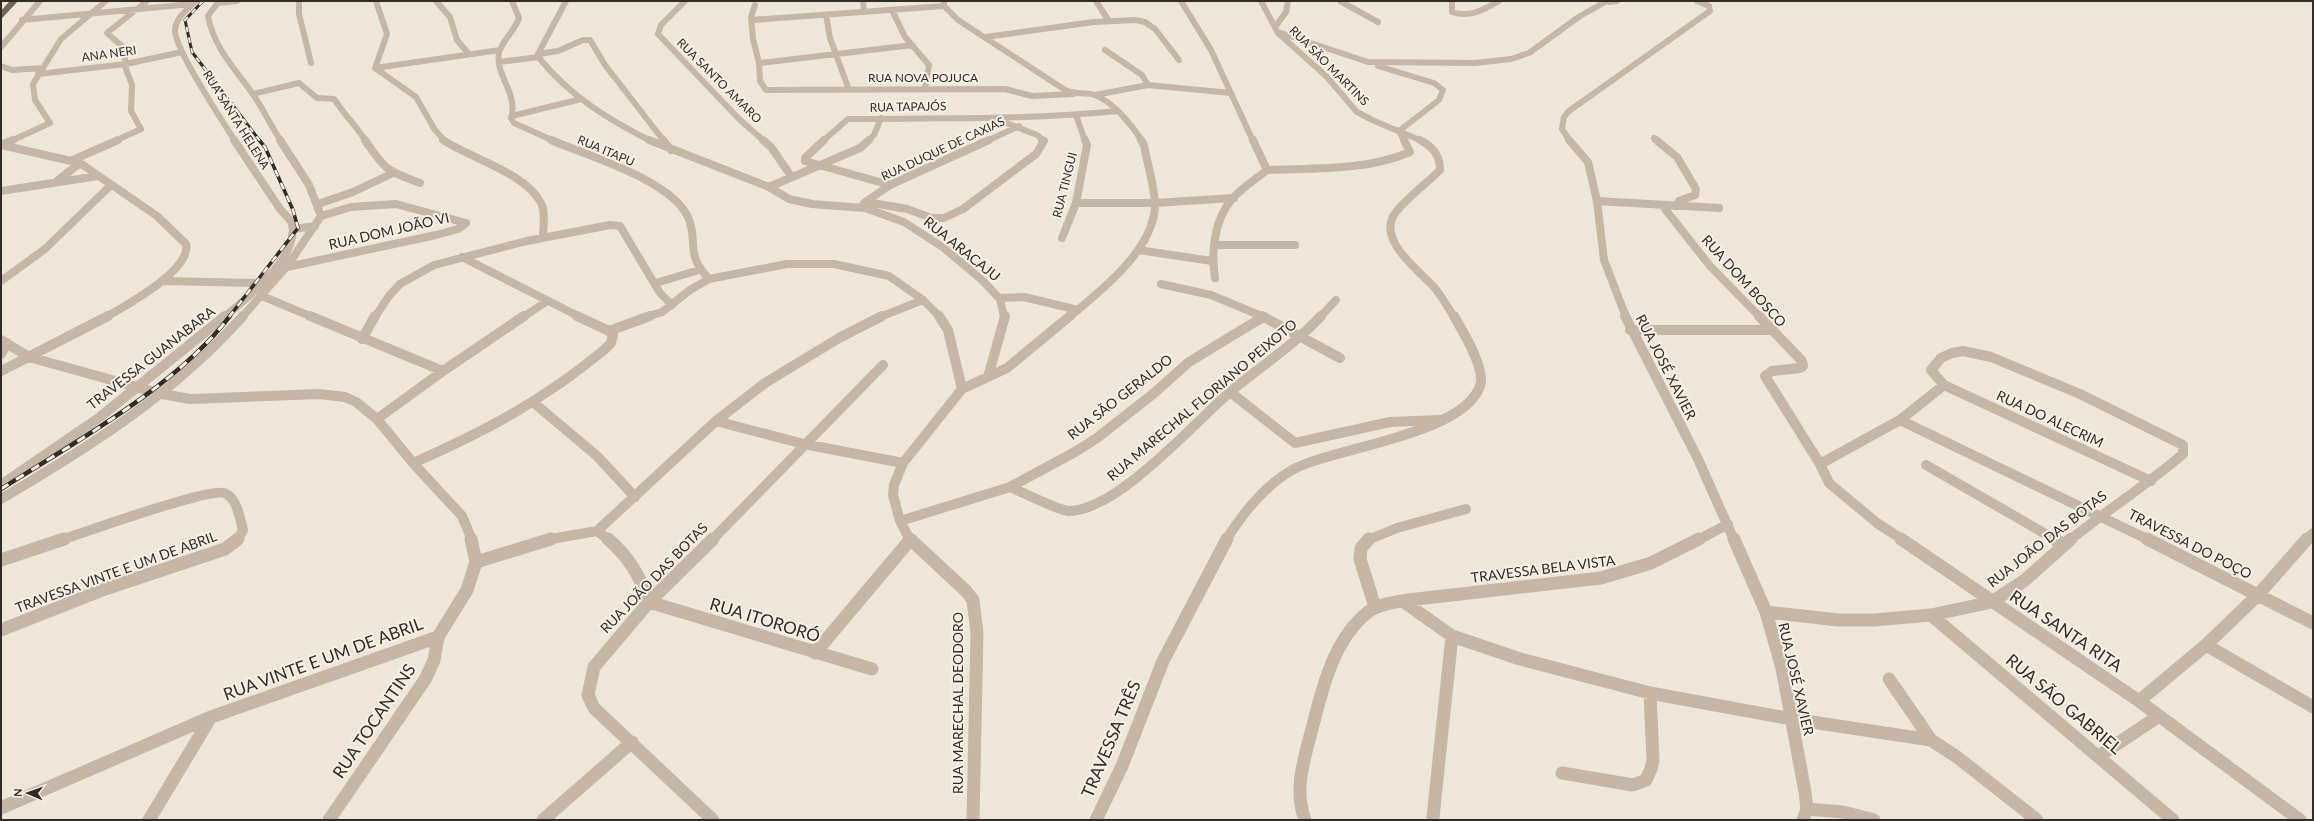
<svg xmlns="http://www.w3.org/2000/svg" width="2314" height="821" font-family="Lato,sans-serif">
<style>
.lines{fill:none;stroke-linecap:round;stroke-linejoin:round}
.minor-far3{stroke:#c5b6a6;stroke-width:6}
.minor-far2{stroke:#c5b6a6;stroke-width:8}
.minor-far1{stroke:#c5b6a6;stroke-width:10}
.minor{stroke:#c5b6a6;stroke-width:13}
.major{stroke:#736358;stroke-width:6}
.rail-far2-casing{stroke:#322b26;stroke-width:3}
.rail-far1-casing{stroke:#322b26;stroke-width:3.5}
.rail-casing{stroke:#322b26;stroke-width:4.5}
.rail-far2{stroke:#f7f0e4;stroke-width:2;stroke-dasharray:5.5;stroke-linecap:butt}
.rail-far1{stroke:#f7f0e4;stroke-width:2.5;stroke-dasharray:7;stroke-linecap:butt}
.rail{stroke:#f7f0e4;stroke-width:3;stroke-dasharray:9;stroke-linecap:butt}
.labels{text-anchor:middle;stroke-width:4;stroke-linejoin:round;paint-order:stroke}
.far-street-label{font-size:12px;fill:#322b26;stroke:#f7f0e4}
.street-label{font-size:14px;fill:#322b26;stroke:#f7f0e4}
.near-street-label{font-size:17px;fill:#322b26;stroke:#f7f0e4}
</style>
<rect width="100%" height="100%" fill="#eee6d9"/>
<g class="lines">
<path class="minor-far3" d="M196 1C188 9 176 17 175 30 174 48 223 122 235 141
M219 1 208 16C214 48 234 67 252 93 263 108 270 125 281 141
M299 1V14L311 63
M376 1 387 34 375 68 416 97 435 130 445 141
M436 1 450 17 457 40 468 53
M512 1 519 18C515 31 502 40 499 53 495 76 519 94 511 118L514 123 554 141
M566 1 538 54 540 59C570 96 609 120 651 141
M685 1 661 25 658 34 740 120 764 141
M863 1 864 12
M944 1V6L958 20 1065 90C1075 95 1085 92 1095 95 1113 102 1132 125 1142 141
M1096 1 1109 21
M1181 1 1211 50 1253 141
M1261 1 1278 33 1326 76 1357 112 1372 120 1422 141
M1340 1 1378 22
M1452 1V12C1470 18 1483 10 1499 1
M1609 2 1617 1
M217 3 237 1
M755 5 751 17 753 39 759 63 760 81 766 90 1005 89 1032 96 1073 94
M892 10 905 37 929 65 925 89
M826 15 830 38 849 90
M22 20 192 4
M752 20 944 6
M1275 27 1286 12 1288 1
M1278 32 1368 62 1475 63 1511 59 1529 53 1580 16 1607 1
M986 37 1094 22 1135 20 1145 22 1155 29 1179 60
M1 47 40 1
M1105 50 1142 75 1148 85
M538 54 558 51 583 40H590L605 65 664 141
M499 62 539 57
M759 63 913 45
M1 66 12 70 42 68
M1378 66 1434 83 1443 90 1439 100 1399 131 1404 141
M375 68 500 50
M38 74 126 64 182 52
M253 94 299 83 317 98 334 99C344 114 356 126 366 141
M1095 95 1148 85 1231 93
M1076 115 1085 141
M512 116 581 99
M999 120 1037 135 1044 141
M1654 138 1657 141
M11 141 50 123 35 100 33 84 61 39 106 1
M115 141 141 129 131 111 132 85 126 69 124 48 107 33 147 1
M823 141 848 119C938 118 1028 120 1118 111
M868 141 874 135 881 118
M987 141 1019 126
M1570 141 1562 129 1564 117 1569 111 1710 11 1709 6 1697 1"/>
<path class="minor-far2" d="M234 140 280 209 291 221 293 229 315 226
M365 140C385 170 387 171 420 183
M443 140C470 158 526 173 541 203 546 213 543 227 543 237
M551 140C588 156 671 180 688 217 699 242 684 253 709 279
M649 140 769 187 789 199 812 204 865 208 904 222 944 248 982 280 1000 299 1004 317
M663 140 671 150
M763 140 771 147 791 176
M824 140 805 158V161L890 185
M1420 140C1433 147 1440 155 1440 170 1426 184 1408 197 1396 212 1375 238 1418 270 1434 287 1442 297 1448 307 1454 317
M1569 140 1588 162 1597 201 1604 260 1626 317
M1656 140 1677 157 1696 189 1695 195 1679 201 1676 206
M1 145 80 163 157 216 186 244C192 270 125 306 106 317
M1 145 13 140
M73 160 118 140
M1267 170C1314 168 1366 171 1410 152L1404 140
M57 181 80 163
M769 187 860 148 869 140
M1 191 98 176
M1597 201 1719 208
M867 202 907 209 932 218H944L963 209 1036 154 1044 141 1042 140
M864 203 890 185 989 140
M1076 203H1155L1234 198
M318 204 353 192 393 173
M1662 205 1710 266 1760 317
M1062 238 1076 203 1087 145 1085 140
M1215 245H1295
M1138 250 1212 261
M462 257 580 317
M287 267 436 235 458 229 466 223 396 204 351 207 321 216
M1215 278C1211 251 1214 219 1233 198 1243 187 1256 179 1267 170L1253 140
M1 281 45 249 111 185
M162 281 262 283
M656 283 699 270
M1161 284 1211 295 1264 317
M262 296 312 317
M1000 298 1024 297 1078 310
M224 317C244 301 279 271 289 247 292 242 292 235 293 229
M242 317 288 265 321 216 309 185 280 140
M375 317 389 296 400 284 434 265 527 241 610 225 620 226 660 293 672 305
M523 317 546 302
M647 317 662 312 690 290 709 279 787 264H834L889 276 923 300 940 317
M880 317 923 300
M1069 317C1101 291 1156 248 1155 203 1154 184 1147 163 1144 145L1141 140
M1320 317 1336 300"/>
<path class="minor-far1" d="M310 316 443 371
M939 316 948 330 962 389
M1262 316 1340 358
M1625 316 1698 459 1734 540
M1759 316 1802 361 1803 366 1800 368 1772 371 1765 376 1820 464 1829 483 1877 523 1903 540
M1630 330H1770
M609 331 650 316
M362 339 375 316
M1 340 29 357 162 394 190 399 319 394 345 397 356 402 377 419 413 463 462 516 472 540
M1 354 7 343
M1 371 108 316
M988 377 1005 316
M1944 385 1931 370 1941 358 1952 353 1963 351 1991 357 2080 394 2183 445V454C2147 485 2107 510 2070 540
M1230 392 1295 443 1390 422 1440 420
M534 403 597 456 635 497
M377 419 443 371 524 316
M1900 420 2149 540
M716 421 804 444 903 463
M413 463C486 431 542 401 604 350L611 343 613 335 609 331 577 316
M1820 464 1900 420 1944 385 2151 481
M1926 465 2056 540
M1 485 100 417 225 316
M1010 487C1022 492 1059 511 1069 511 1117 511 1194 423 1230 392 1261 366 1293 346 1321 316
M1 499C91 446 172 395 243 316
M900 521 1010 487 1075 452 1097 438 1153 394 1189 362 1263 317
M597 531 609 540
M61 540C86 532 207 488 224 493 237 497 240 519 243 530L237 540
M545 540 597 531 716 421 765 383 839 338 882 316
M712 540 883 365
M910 540 900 521 893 495 894 485 903 463 962 389 1007 368 1070 316
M1226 540C1243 513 1264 486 1292 470 1335 447 1463 435 1480 386 1486 369 1463 332 1454 316
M1368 540 1397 528 1466 509
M1698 540 1728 524
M2306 540 2313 533"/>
<path class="minor" d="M608 539C629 557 640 576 649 602
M910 539 966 591 973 600 977 633 973 820
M1369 539 1361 548 1360 559 1375 607
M1734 539 1766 612 1782 668 1805 792 1807 809 1803 820
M1901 539 2139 701 2300 820
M2054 539 2064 545
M2147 539 2313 623
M1 560 64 539
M476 562 551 539
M649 602 872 669
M1404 602 1452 636 1520 659 1650 693 1792 719 1931 740 1957 757 2037 820
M1766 612 1838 620H1874L1931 615 1992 602 2025 580 2071 539
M1931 615 2173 820
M1 630 105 589 225 549 238 539
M2206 645 2313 707
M815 653 910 540
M1889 679 1931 740
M2139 701 2206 645 2258 595 2307 539
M2099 756 2159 716
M1562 773 1633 785 1646 780 1651 769 1653 760 1650 693
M1 808 211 717 438 637 467 590 476 562 471 539
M1807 809 1843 812 1874 820
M1433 817 1452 636
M149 820 211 717
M329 820 426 678 434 660 438 637
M543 820 632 742
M713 820 594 708 588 695 594 667 649 602 713 539
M1096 820 1122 766 1163 661 1227 539
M1305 820C1293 788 1305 757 1313 725 1323 686 1334 639 1368 612 1379 604 1395 602 1408 600L1601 578 1651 563 1699 539"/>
<path class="major" d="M1 15 14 1"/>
<defs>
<path id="rail-far2" d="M203 1 185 20 192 52 260 141"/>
<path id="rail-far1" d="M229 317 298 228 293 210 265 147 259 140"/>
<path id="rail" d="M1 489C75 442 177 386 230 316"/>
</defs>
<use href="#rail-far2" class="rail-far2-casing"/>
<use href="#rail-far1" class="rail-far1-casing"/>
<use href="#rail" class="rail-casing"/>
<use href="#rail-far2" class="rail-far2"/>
<use href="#rail-far1" class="rail-far1"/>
<use href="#rail" class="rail"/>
</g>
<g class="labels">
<g class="far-street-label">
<text transform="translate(109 54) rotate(-8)" y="4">ANA NERI</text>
<text transform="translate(1329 66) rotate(45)" y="4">RUA SÃO MARTINS</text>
<text x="923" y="82">RUA NOVA POJUCA</text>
<text transform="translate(719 81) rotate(45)" y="4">RUA SANTO AMARO</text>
<text transform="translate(908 107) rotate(-1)" y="4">RUA TAPAJÓS</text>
<text transform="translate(236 120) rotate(58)" y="4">RUA SANTA HELENA</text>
<text transform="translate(943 149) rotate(-25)" y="4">RUA DUQUE DE CAXIAS</text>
<text transform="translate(606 151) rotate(23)" y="4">RUA ITAPU</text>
<text transform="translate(1065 185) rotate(-76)" y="4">RUA TINGUI</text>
</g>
<g class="street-label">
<text transform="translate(389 231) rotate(-13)" y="5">RUA DOM JOÃO VI</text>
<text transform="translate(962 249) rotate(39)" y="5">RUA ARACAJU</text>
<text transform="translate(1744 281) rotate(48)" y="5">RUA DOM BOSCO</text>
<text transform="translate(151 358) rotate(-38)" y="5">TRAVESSA GUANABARA</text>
<text transform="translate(1666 367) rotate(63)" y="5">RUA JOSÉ XAVIER</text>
<text transform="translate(1120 397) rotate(-38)" y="5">RUA SÃO GERALDO</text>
<text transform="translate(1202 400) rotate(-40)" y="5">RUA MARECHAL FLORIANO PEIXOTO</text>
<text transform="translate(2050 419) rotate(25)" y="5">RUA DO ALECRIM</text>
<text transform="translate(2047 539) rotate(-38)" y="5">RUA JOÃO DAS BOTAS</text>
<text transform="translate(2190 544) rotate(27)" y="5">TRAVESSA DO POÇO</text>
<text transform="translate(1543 569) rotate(-7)" y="5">TRAVESSA BELA VISTA</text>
<text transform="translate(116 572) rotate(-20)" y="5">TRAVESSA VINTE E UM DE ABRIL</text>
<text transform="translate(654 578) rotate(-46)" y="5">RUA JOÃO DAS BOTAS</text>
<text transform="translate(1796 679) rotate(77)" y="5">RUA JOSÉ XAVIER</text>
<text transform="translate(958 703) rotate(-90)" y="5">RUA MARECHAL DEODORO</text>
</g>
<g class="near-street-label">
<text transform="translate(765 620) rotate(17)" y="6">RUA ITORORÓ</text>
<text transform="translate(2066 631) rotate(34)" y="6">RUA SANTA RITA</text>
<text transform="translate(323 659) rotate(-20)" y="6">RUA VINTE E UM DE ABRIL</text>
<text transform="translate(2064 704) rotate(40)" y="6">RUA SÃO GABRIEL</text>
<text transform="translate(374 721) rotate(-56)" y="6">RUA TOCANTINS</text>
<text transform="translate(1111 739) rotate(-67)" y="6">TRAVESSA TRÊS</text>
</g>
</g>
<rect width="2314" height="821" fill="none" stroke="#322b26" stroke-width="4"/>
<g transform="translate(28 793) rotate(272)" stroke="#f7f0e4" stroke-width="3" paint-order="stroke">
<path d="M0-3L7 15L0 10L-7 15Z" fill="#322b26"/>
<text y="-6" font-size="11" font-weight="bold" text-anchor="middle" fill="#322b26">N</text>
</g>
</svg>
